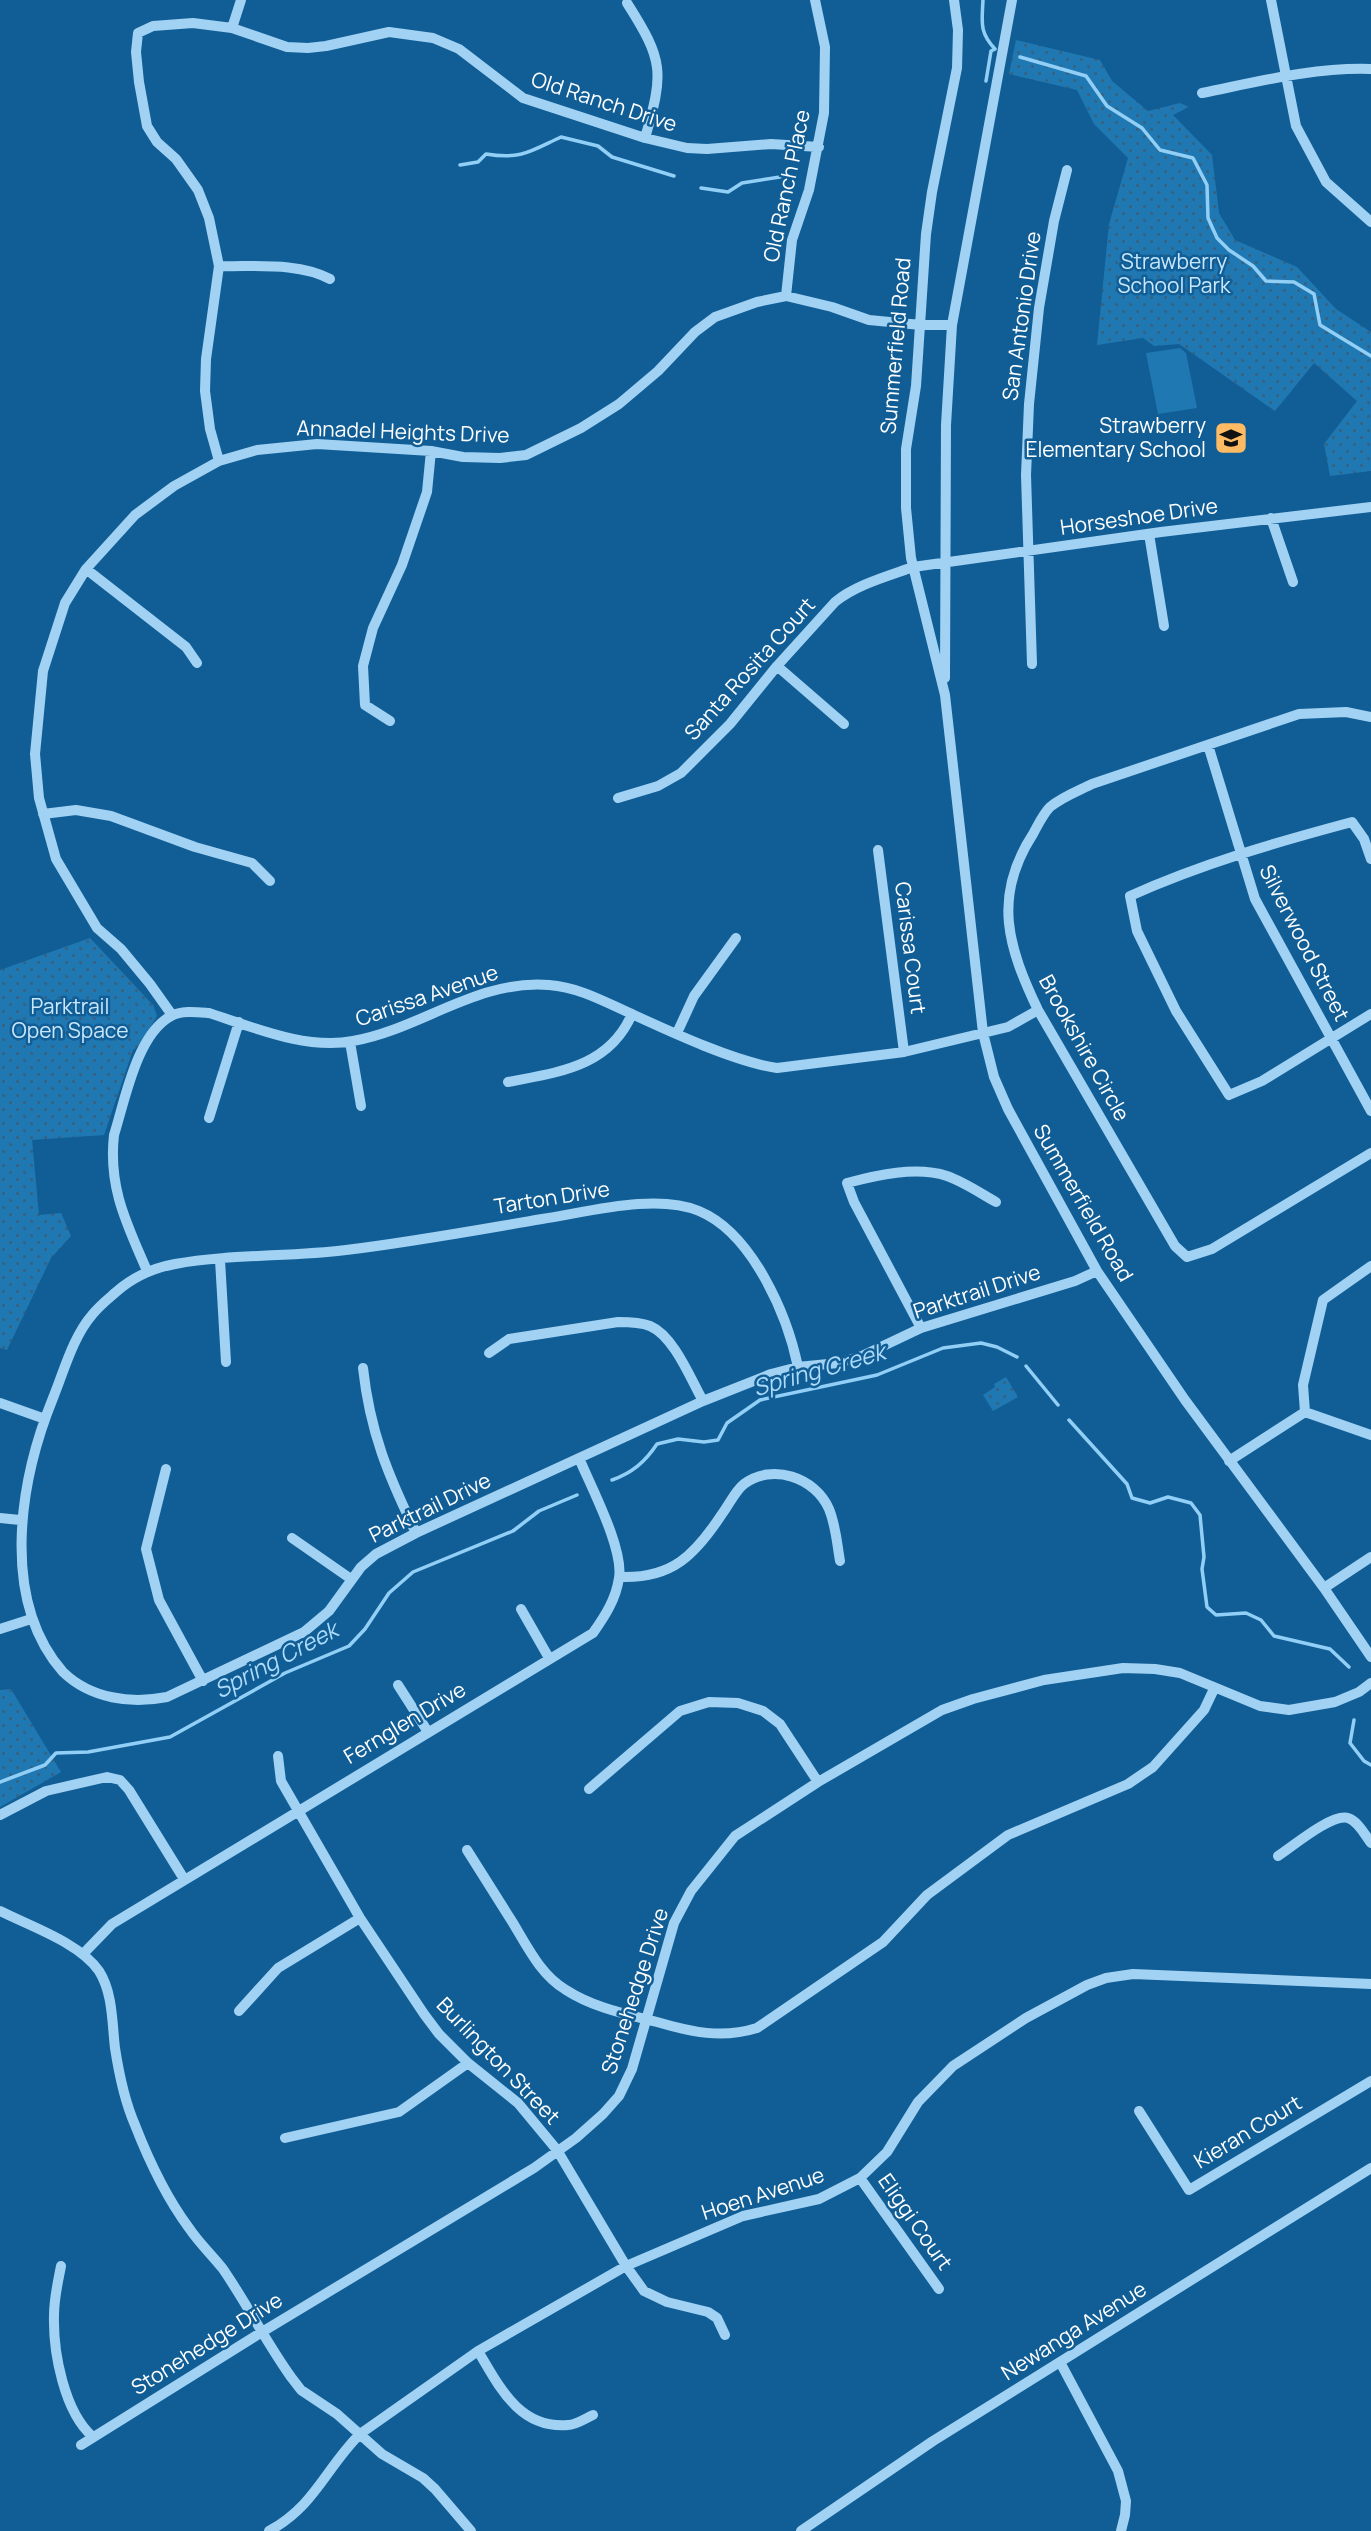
<svg xmlns="http://www.w3.org/2000/svg" width="1371" height="2531" font-family="Manrope,sans-serif">
<style>
.park{fill:url(#park-dots)}
.pitch{fill:#2078b3}
.lines{fill:none;stroke-linecap:round;stroke-linejoin:round}
.stream{stroke:#92cff6;stroke-width:3.5}
.minor{stroke:#a1d2f3;stroke-width:10}
.labels{text-anchor:middle;stroke-width:5;stroke-linejoin:round;paint-order:stroke}
.street-label{font-size:21px;fill:#fff;stroke:#115e96}
.park-label{font-size:21px;fill:#c9e8fd;stroke:#115e96}
.poi-label{font-size:21px;fill:#fff;stroke:#115e96;text-anchor:end}
.water-label{font-size:23px;font-style:italic;fill:#addbfa;stroke:#115e96}
</style>
<defs>
<pattern id="park-dots" width="8" height="8" patternUnits="userSpaceOnUse" patternTransform="scale(1.75)"><rect width="8" height="8" fill="#2078b3"/><path d="M2 2h.1M6 6h.1" fill="none" stroke="#366280" stroke-width="1.8" stroke-linecap="round"/></pattern>
</defs>
<rect width="100%" height="100%" fill="#115e96"/>
<path class="park" d="M1016 40 1100 60 1112 81 1148 111 1180 103 1189 107 1173 115 1212 155 1219 213 1235 240 1297 267 1336 309 1371 332V471L1330 476 1324 444 1357 401 1314 363 1275 411 1179 344 1154 346 1143 338 1097 345 1109 224 1128 158 1094 124 1077 90 1009 74Z
M90 938 153 1005 157 1016 139 1046 133 1050 104 1135 32 1140 39 1215 61 1213 71 1236 51 1258 7 1350 0 1348V970Z
M1006 1377 1018 1397 993 1411 983 1395 995 1387 994 1384Z
M11 1689 61 1772 0 1807V1690Z"/>
<path class="pitch" d="M1180 348 1186 353 1197 408 1158 414 1146 353Z"/>
<g class="lines">
<path class="stream" d="M983 0C982 22 979 32 995 49L991 51 986 81
M1020 57 1086 76 1107 106 1142 128 1160 150 1193 158 1207 185 1208 218 1217 238 1229 250 1253 266 1266 281 1294 282 1314 294 1320 325 1371 356
M460 165 478 162 486 154C521 160 531 151 561 137L598 146 612 157 674 176
M701 188 728 192 742 183 780 177
M1026 1366 1058 1405
M1069 1420 1127 1484 1132 1498 1150 1503 1168 1497 1191 1503 1200 1515 1204 1557 1202 1569 1207 1607 1216 1615 1246 1613 1261 1620 1274 1636 1330 1649 1349 1667
M612 1480C632 1473 645 1462 657 1444L678 1439 704 1442 718 1440 727 1423 760 1400 877 1375 943 1348 981 1343 997 1347 1017 1357
M1354 1720 1350 1743 1364 1761 1371 1765
M0 1782 45 1765 56 1753 88 1752 170 1737 285 1673 349 1646 365 1629 389 1593 413 1572 513 1531 539 1511 577 1495"/>
<path class="minor" d="M954 0 958 30 957 68 932 192 926 234 916 386 906 449V508L911 558 945 695 983 1033 994 1077 1008 1109 1097 1271 1185 1400 1324 1588 1371 1657
M1271 0 1296 126 1326 182 1371 222
M627 3C664 61 664 72 645 138
M232 28 241 0
M1202 93C1257 82 1314 67 1371 69
M219 266C255 267 298 262 330 279
M786 296 792 240 809 190 824 113 825 47 815 0
M219 461 210 429 205 391 206 359 219 266 209 218 198 190 176 159 157 142 147 126 139 82 136 52 138 33 153 26 193 23 232 28 287 47 308 48 326 46 389 32 433 38 459 49 523 98 645 138 687 148 707 149 771 144 819 147
M1271 518 1293 582
M1149 534 1164 626
M86 569 186 647 197 663
M1032 664 1026 475 1029 404 1039 308 1054 221 1067 170
M777 666 844 724
M945 678 946 425 952 325 1012 0
M1371 717 1346 712 1299 714 1092 784C1078 791 1062 797 1050 807 1043 814 1038 825 1033 834 992 897 1008 947 1038 1010L1175 1246 1187 1257 1212 1249 1371 1153
M390 721 365 705 363 666 373 628 402 565 427 492 431 451
M1208 745 1255 899 1371 1111
M618 798 658 786 681 773 730 724 777 666 835 602C855 585 888 576 913 567L1161 532 1371 507
M43 814 76 810 111 816 195 847 252 863 270 881
M878 850 904 1052
M1371 859 1364 839 1352 822C1277 842 1201 864 1130 896L1137 931 1176 1011 1229 1095 1262 1081 1371 1014
M172 1015 150 984 121 949 97 928 56 859 39 798 35 754 43 671 65 603 86 569 135 515 174 486 219 461 257 450 317 444 431 451 463 457 500 458 526 455 581 428 619 404 658 371 695 332 715 317 757 302 786 296 832 307 869 320 921 325H952
M677 1033 694 996 736 938
M350 1042 361 1106
M508 1082C559 1072 609 1067 632 1014
M209 1118 239 1022
M220 1260 226 1362
M147 1271C127 1224 108 1188 114 1135 125 1100 137 1034 171 1016 182 1010 197 1012 209 1013 253 1027 305 1050 353 1041 421 1029 477 979 549 985 579 987 607 1003 634 1015 673 1033 736 1062 777 1068L904 1052 1008 1027 1038 1010
M921 1328 854 1202 847 1183C877 1175 916 1166 947 1176 964 1182 980 1193 996 1202
M489 1353 509 1339 618 1322C628 1322 640 1322 650 1326 674 1336 691 1380 703 1401
M798 1367C787 1314 752 1233 699 1211 656 1193 588 1212 542 1219 477 1230 412 1242 346 1250 291 1257 228 1254 175 1264 153 1268 133 1277 116 1292 108 1299 99 1306 92 1315 73 1337 64 1371 53 1398 19 1482 0 1600 63 1672 91 1699 131 1704 167 1697L304 1632 329 1611 361 1567 376 1554 416 1533 703 1401 771 1374 798 1367 838 1363 862 1356 921 1328 1075 1281 1097 1271
M363 1368C370 1432 388 1475 416 1533
M0 1403 45 1419
M1305 1412 1303 1385 1323 1300 1371 1266
M1305 1412 1371 1435
M1229 1461 1305 1412
M166 1469 146 1549 159 1600 203 1681
M0 1518 20 1520
M292 1538 351 1579
M620 1577C672 1579 695 1555 722 1514 729 1505 735 1491 744 1484 772 1463 815 1477 829 1509 836 1526 837 1544 840 1561
M1324 1588 1371 1557
M521 1609 549 1658
M0 1629 28 1620
M398 1685 428 1732
M278 1756 281 1781 360 1918 424 2014 439 2034 468 2063 518 2103 557 2150 626 2266 644 2291 667 2302 708 2312 717 2318 725 2335
M589 1789 680 1711 709 1702 738 1703 763 1711 780 1724 818 1782
M0 1815 46 1791 107 1777 120 1780 129 1790 184 1879
M467 1850C483 1875 498 1899 513 1923 528 1948 541 1975 566 1990 594 2008 626 2014 657 2022 691 2032 722 2039 757 2028L883 1942 927 1895 1008 1835 1128 1784 1153 1767 1204 1710 1214 1689
M1278 1856C1292 1847 1332 1813 1348 1818 1358 1821 1365 1835 1371 1843
M0 1911C30 1926 80 1943 99 1971 113 1993 112 2023 115 2048 119 2074 125 2102 135 2125 149 2161 166 2197 189 2228 199 2243 212 2255 223 2269 247 2304 266 2342 291 2377L301 2390 337 2414 382 2454 423 2478 435 2489 471 2531
M84 1953 112 1924 593 1633C605 1616 616 1599 619 1578 624 1549 591 1487 579 1458
M239 2011 278 1968 360 1918
M1139 2111 1189 2190 1371 2081
M285 2138 399 2112 468 2063
M860 2178 939 2289
M61 2266C58 2282 54 2298 54 2315 53 2352 64 2412 93 2437
M478 2351C499 2386 519 2429 568 2425 576 2425 586 2418 593 2415
M1060 2362 1118 2471 1126 2501 1125 2515 1121 2531
M81 2445 262 2332 534 2168 576 2138 603 2114 619 2096 632 2069 674 1923 691 1891 735 1836 818 1782 942 1710 973 1699 1044 1680 1123 1668 1155 1669 1180 1673 1260 1706 1289 1710 1335 1702 1359 1692 1371 1683
M269 2531C315 2506 325 2469 360 2434L478 2351 626 2266 743 2216 819 2199 860 2178 887 2152 918 2102 953 2066 1026 2018 1087 1985 1106 1978 1133 1974 1371 1984
M801 2531 933 2441 1371 2168"/>
</g>
<defs>
<symbol id="school-square" viewBox="-11 -11 22 22"><rect x="-9" y="-9" width="18" height="18" rx="4" fill="#ffbb63" stroke="#115e96"/><path d="M0-5L7-2L0 1L-7-2ZM-4 1L0 2.5L4 1V4Q0 6-4 4Z" fill="#111"/></symbol>
</defs>
<g fill-rule="evenodd">
<use href="#school-square" x="1212" y="419" width="38" height="38"/>
</g>
<g class="labels">
<g class="street-label">
<text transform="translate(604 102) rotate(18)" y="7">Old Ranch Drive</text>
<text transform="translate(787 186) rotate(-78)" y="7">Old Ranch Place</text>
<text transform="translate(1022 316) rotate(-82)" y="7">San Antonio Drive</text>
<text transform="translate(896 346) rotate(-85)" y="7">Summerfield Road</text>
<text transform="translate(403 432) rotate(2)" y="7">Annadel Heights Drive</text>
<text transform="translate(1139 517) rotate(-8)" y="7">Horseshoe Drive</text>
<text transform="translate(750 669) rotate(-48)" y="7">Santa Rosita Court</text>
<text transform="translate(1304 943) rotate(63)" y="7">Silverwood Street</text>
<text transform="translate(910 948) rotate(83)" y="7">Carissa Court</text>
<text transform="translate(427 996) rotate(-19)" y="7">Carissa Avenue</text>
<text transform="translate(1084 1048) rotate(61)" y="7">Brookshire Circle</text>
<text transform="translate(552 1198) rotate(-9)" y="7">Tarton Drive</text>
<text transform="translate(1083 1203) rotate(60)" y="7">Summerfield Road</text>
<text transform="translate(977 1292) rotate(-18)" y="7">Parktrail Drive</text>
<text transform="translate(430 1508) rotate(-26)" y="7">Parktrail Drive</text>
<text transform="translate(405 1723) rotate(-31)" y="7">Fernglen Drive</text>
<text transform="translate(635 1991) rotate(-72)" y="7">Stonehedge Drive</text>
<text transform="translate(498 2061) rotate(46)" y="7">Burlington Street</text>
<text transform="translate(1248 2132) rotate(-31)" y="7">Kieran Court</text>
<text transform="translate(763 2194) rotate(-18)" y="7">Hoen Avenue</text>
<text transform="translate(915 2222) rotate(55)" y="7">Eliggi Court</text>
<text transform="translate(1074 2331) rotate(-32)" y="7">Newanga Avenue</text>
<text transform="translate(207 2344) rotate(-32)" y="7">Stonehedge Drive</text>
</g>
<g class="park-label">
<text x="1174" y="269">Strawberry<tspan x="1174" dy="24">School Park</tspan></text>
<text x="70" y="1014">Parktrail<tspan x="70" dy="24">Open Space</tspan></text>
</g>
<g class="poi-label">
<text x="1206" y="433">Strawberry<tspan x="1206" dy="24">Elementary School</tspan></text>
</g>
<g class="water-label">
<text transform="translate(819 1370) rotate(-16)" y="8">Spring Creek</text>
<text transform="translate(276 1660) rotate(-28)" y="8">Spring Creek</text>
</g>
</g>
</svg>
